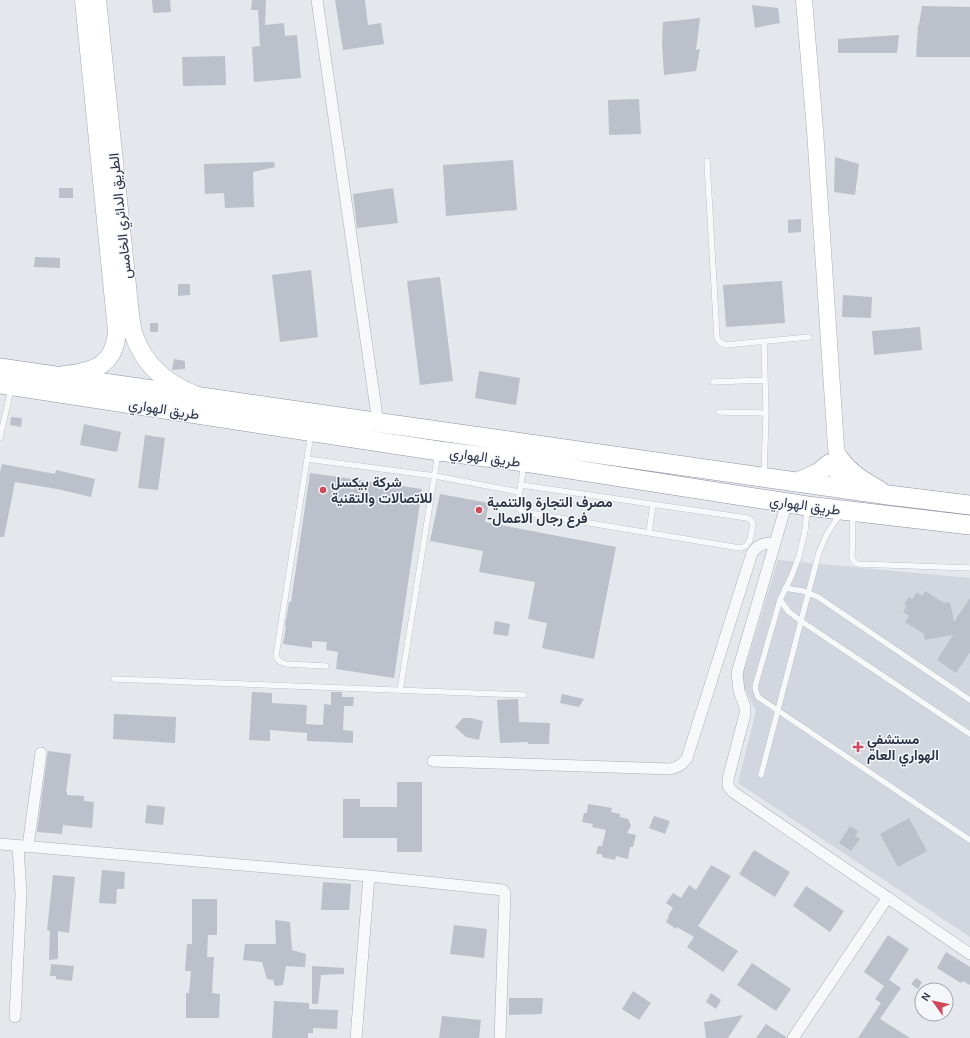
<svg xmlns="http://www.w3.org/2000/svg" width="970" height="1038" font-family="Karla,Vazirmatn,sans-serif">
<style>
.built{fill:#d2d6de}
.building{fill:#bbc0ca}
.lines{fill:none;stroke-linecap:round;stroke-linejoin:round}
.service-casing{stroke:#a9aeb7;stroke-width:6}
.minor-casing{stroke:#a9aeb7;stroke-width:12}
.secondary-casing{stroke:#a9aeb7;stroke-width:17}
.primary-casing{stroke:#a3abb8;stroke-width:19}
.trunk-casing{stroke:#8b94a3;stroke-width:20}
.service{stroke:#f7f8fa;stroke-width:5.5}
.minor{stroke:#f7f8fa;stroke-width:11}
.secondary{stroke:#fff;stroke-width:16}
.primary{stroke:#fff;stroke-width:18}
.trunk{stroke:#fff;stroke-width:19}
.poi-dot{fill:#d1495b;stroke:#f4f6f9;stroke-width:1.5}
.labels{text-anchor:middle;stroke-width:3;stroke-linejoin:round;paint-order:stroke}
.street-label{font-size:14px;fill:#2b3445;stroke:#f4f6f9}
.poi-label{font-size:14px;font-weight:bold;fill:#2b3445;stroke:#f4f6f9;text-anchor:start}
</style>
<rect width="100%" height="100%" fill="#e4e7ec"/>
<path class="built" d="M778 560 970 578V937L738 783 756 711 741 681Z"/>
<path class="building" d="M152 0H170L171 12 153 13Z
M252 0H266L265 25 284 23 285 36 297 35 301 78 254 82 252 47 260 46 258 10H251Z
M335 0H365L368 25 381 23 384 44 343 50Z
M752 5 778 8 780 23 755 28Z
M922 6 970 7V57H916L918 25H919Z
M700 18 696 50 700 49 696 71 664 75 662 43 663 22Z
M899 35 897 53H838V39Z
M225 56 226 85 183 86 182 57Z
M639 99 641 134 609 135 608 100Z
M835 157 859 164 855 195 834 192Z
M513 160 517 210 446 216 443 165Z
M274 162 275 167 253 172 254 207 225 208 224 193 205 194 204 164Z
M59 188H73V198H59Z
M393 188 398 223 357 228 353 194Z
M801 219V232L788 233V220Z
M35 257 60 258V268L34 267Z
M311 270 318 337 280 342 272 275Z
M440 277 453 381 420 385 407 281Z
M782 281 785 323 726 327 723 285Z
M178 284H190V295L178 296Z
M843 295 872 297 871 318 842 317Z
M150 323H158V332H150Z
M920 327 922 350 874 355 872 331Z
M174 359 185 361V369L172 370Z
M479 371 520 378 516 405 475 398Z
M11 417 22 418 21 427 10 425Z
M84 424 121 432 117 452 80 445Z
M145 435 165 438 158 490 138 488Z
M2 464 55 474 56 470 95 479 91 497 57 489 15 482 4 537H0V472Z
M310 473 422 489 394 678 336 669 338 652 326 650 327 642 312 641V648L283 644 286 626H285L289 602H291Z
M440 494 489 503 485 522 616 547 594 659 542 648 547 623 528 619 535 582 479 572 483 551 430 541Z
M925 591 944 603 950 602 954 622 970 598V652L956 673 937 660 953 635 925 640 924 634 905 622 909 616 903 612 907 606 904 604 909 597 912 599 917 592 922 596Z
M495 621 510 624 508 636 493 634Z
M252 692 272 693V703L307 705 306 724 323 725 324 704 331 705V692H342V697H354L353 706H344L343 730 353 731V743L307 741V733L270 730V741L249 740Z
M562 694 584 699 579 707 560 703Z
M518 699 519 722 550 723 549 744H528V742L500 743 497 700Z
M114 714 176 717 175 743 113 739Z
M463 718H471L483 721 479 740 466 737 455 727Z
M48 751 71 754 66 792H67V795L84 796V801L94 802 92 828 63 825 62 834 37 832Z
M397 782H422V852H397V838H343V799H360V807H397Z
M588 804 612 808 611 812 620 814V817L628 819 631 826 627 833 636 835 633 847H630L628 859 616 856 615 860 602 857V854H596L598 846H602L606 830 592 827 593 824 582 822 584 813H587Z
M147 805 165 807 163 825 145 823Z
M654 816 670 821 665 834 649 828Z
M909 818 927 851 898 867 880 834Z
M850 826 858 831 855 836 860 839 851 851 839 843Z
M754 850 790 872 775 897 739 874Z
M711 865 731 876 698 926 738 951 723 972 687 947 694 937 677 927 676 929 666 922 669 916H668L673 908 666 903 673 893 681 898 689 885 696 890Z
M102 870 125 872 124 889H117L116 904 99 903Z
M53 875 75 877 69 933 58 931V959L49 960 50 931 47 930Z
M323 882 351 884 349 910H321Z
M806 886 844 911 830 932 793 906Z
M192 899H217V935H208L207 957H214L212 993 220 994 219 1018H186V993H189L191 971H185L187 944H192Z
M275 920 290 922 292 950 306 954 305 967 286 966 283 985 275 986 273 980 267 979 262 962 243 960 245 944H276Z
M454 925 487 929 484 958 450 954Z
M888 935 909 949 889 980 901 988 880 1019 910 1038H858L881 1003 875 999 884 986 864 972Z
M946 952 970 967V985L963 981 961 983 937 968Z
M752 963 791 989 776 1011 737 985Z
M51 964 74 966 72 981 56 979V976H50Z
M312 966 344 968V974L321 975 318 1004H312Z
M916 978 922 982 918 989 911 984Z
M633 991 651 1003 639 1020 622 1009Z
M711 993 721 1000 716 1009 706 1002Z
M509 998H543L542 1014 509 1015Z
M274 1001 309 1003V1009L338 1010 337 1029 313 1028V1033H308V1038H272Z
M743 1015 728 1038H706L704 1022Z
M442 1016 481 1020 479 1038H439Z
M766 1024 786 1037V1038H756Z"/>
<g class="lines">
<defs>
<path id="service" d="M707 161 717 338C719 342 721 344 726 345L809 337
M713 382 765 380
M719 412 766 413
M311 434 276 656 279 661 286 664 326 666
M0 438 11 389
M307 459 435 476 519 492
M764 475 766 413 764 341
M521 485 747 518 751 520 753 524 750 540 746 546 740 548 523 512 520 510 518 503 524 464
M807 510 805 531 799 556 792 575 780 600 756 683 755 688 758 697 970 840
M853 514 852 558 855 563 858 564 970 568
M649 532 653 504
M785 588 803 591 818 597 970 700
M780 600 789 612 801 621 970 734
M114 679 524 695
M400 691 438 453
M761 775 819 552 827 534 840 514"/>
<path id="minor" d="M317 0 378 423
M787 502 737 673 739 691 745 707V714L728 779V786L733 792 970 954
M433 761 670 769C678 767 682 765 687 758L752 553C759 544 764 543 775 543
M0 844 369 876 503 890 505 893 500 1038
M28 846 41 753
M15 1017 21 894 18 846
M356 1038 369 876
M793 1038 888 897"/>
<path id="secondary" d="M804 0 815 130 836 447 839 466 836 488"/>
<path id="primary" d="M97 0 129 305C130 316 131 328 135 338 145 365 167 384 193 394
M64 375C94 372 115 365 117 331L84 0"/>
<path id="trunk" d="M0 368C296 410 592 454 888 495L970 505
M0 384 439 451 525 462 807 506 970 525
M838 457C851 475 862 480 880 491
M798 482 818 473 829 464"/>
</defs>
<use href="#service" class="service-casing"/>
<use href="#minor" class="minor-casing"/>
<use href="#secondary" class="secondary-casing"/>
<use href="#primary" class="primary-casing"/>
<use href="#trunk" class="trunk-casing"/>
<use href="#service" class="service"/>
<use href="#minor" class="minor"/>
<use href="#secondary" class="secondary"/>
<use href="#primary" class="primary"/>
<use href="#trunk" class="trunk"/>
</g>
<g class="poi-dot">
<circle cx="323" cy="490" r="4"/>
<circle cx="479" cy="510" r="4"/>
<path d="M856 741h4v4h4v4h-4v4h-4v-4h-4v-4h4z"/>
</g>
<g class="labels">
<g class="street-label">
<text transform="translate(120 216) rotate(-96)" y="5">الطريق الدائري الخامس</text>
<text transform="translate(164 409) rotate(9)" y="5">طريق الهواري</text>
<text transform="translate(485 457) rotate(8)" y="5">طريق الهواري</text>
<text transform="translate(805 505) rotate(8)" y="5">طريق الهواري</text>
</g>
<g class="poi-label">
<text x="331" y="487">شركة بيكسل<tspan x="331" dy="16">للاتصالات والتقنية</tspan></text>
<text x="487" y="507">مصرف التجارة والتنمية<tspan x="487" dy="16">-فرع رجال الاعمال</tspan></text>
<text x="867" y="744">مستشفي<tspan x="867" dy="16">الهواري العام</tspan></text>
</g>
</g>
<g transform="translate(934 1002) rotate(303)"><circle r="19" fill="#f4f6f9" stroke="#a4a8b1"/>
<path d="M0-3L7 15L0 10L-7 15Z" fill="#d1495b"/>
<text y="-6" font-size="11" font-weight="bold" text-anchor="middle" fill="#2b3445">N</text>
</g>
</svg>
